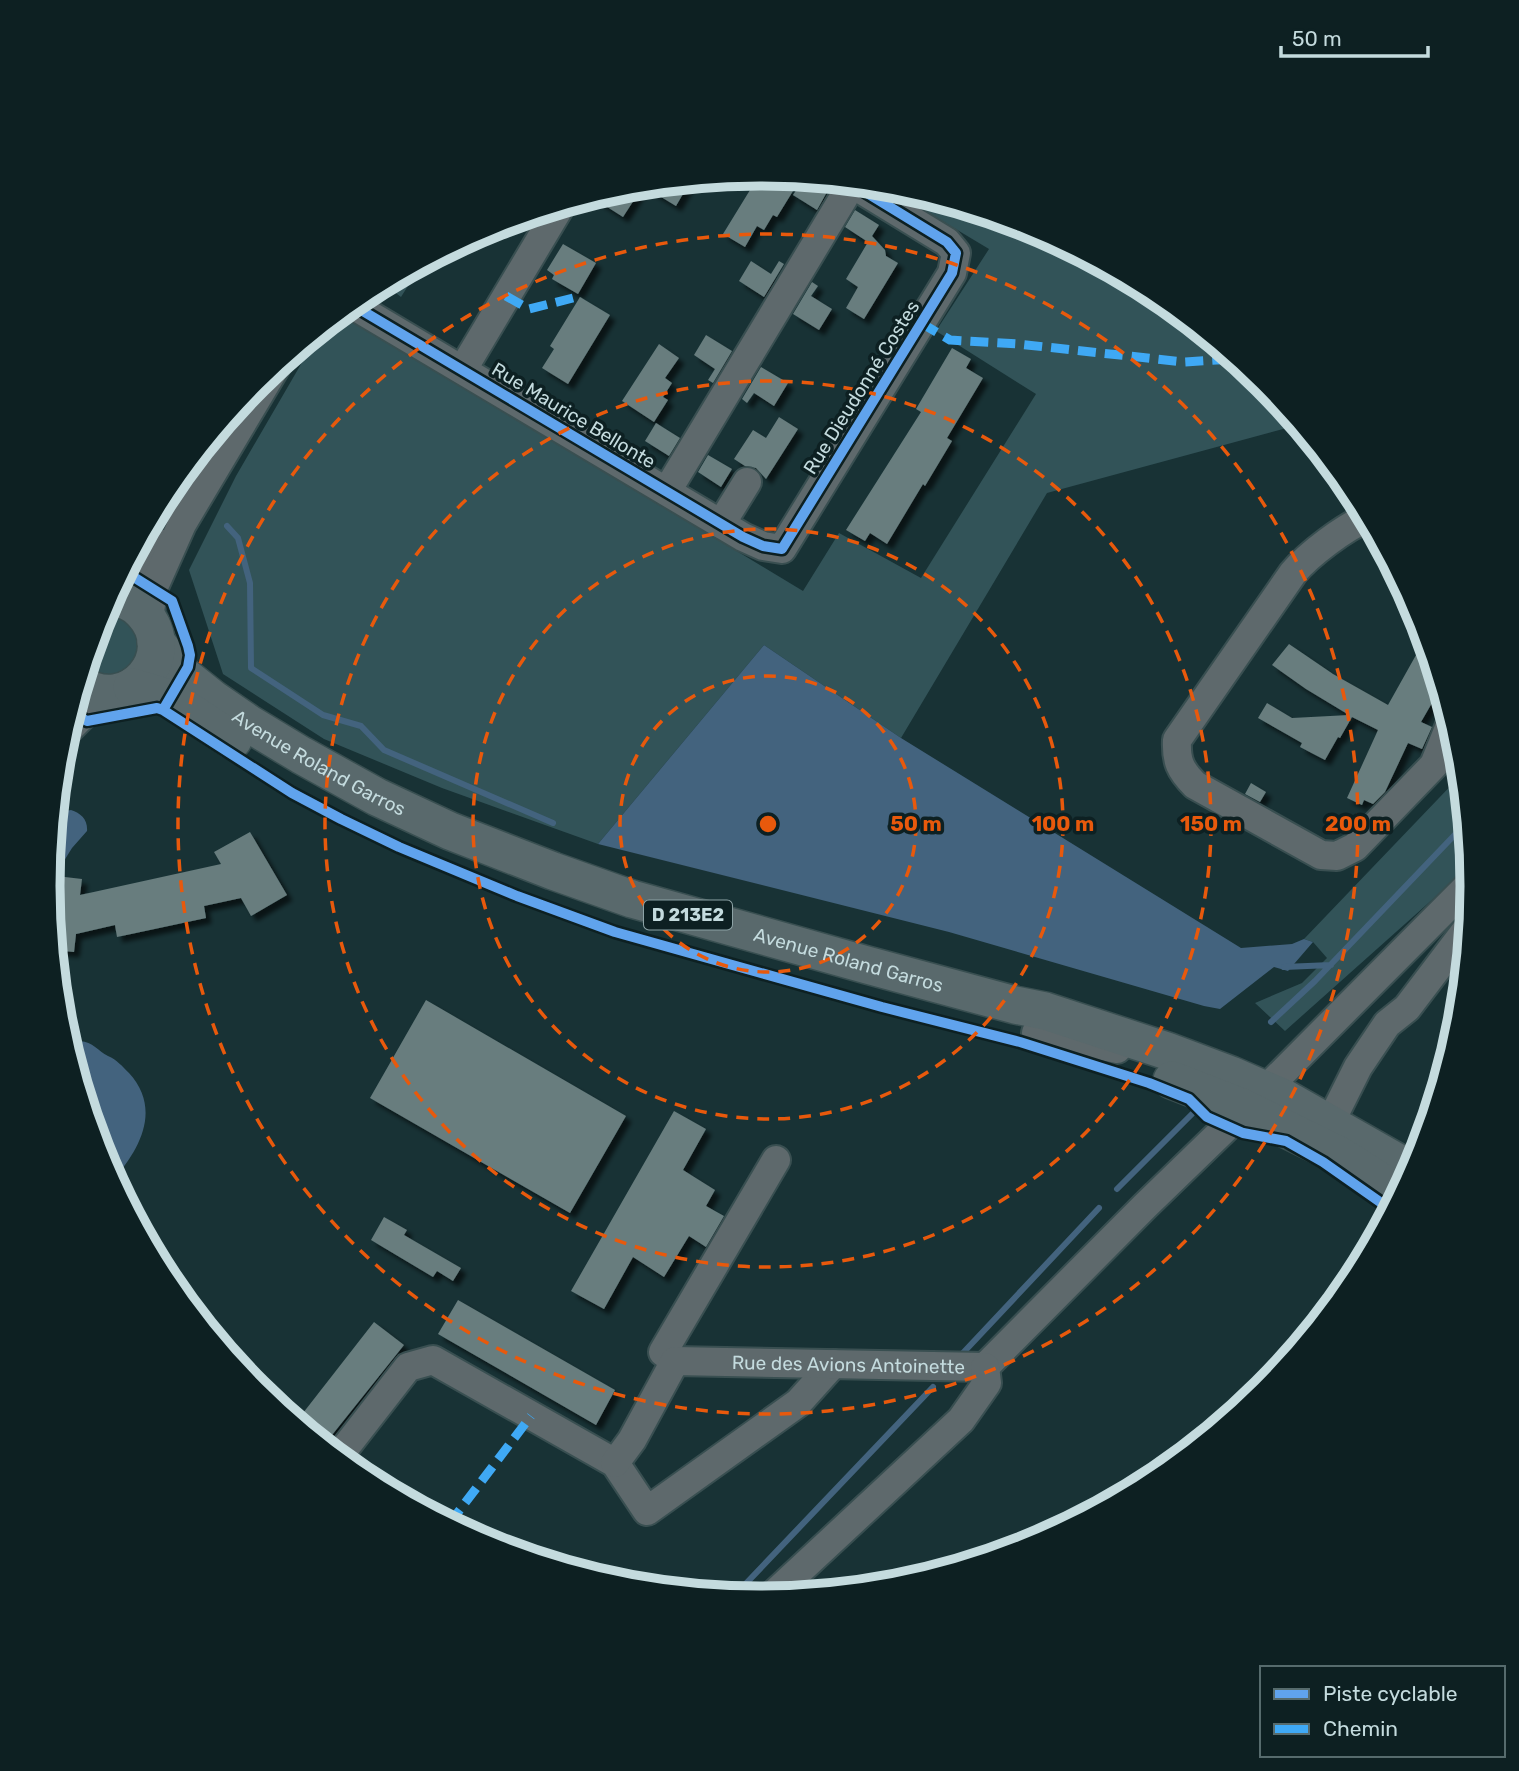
<svg xmlns="http://www.w3.org/2000/svg" width="1519" height="1771" font-family="Rubik,sans-serif">
<style>
.green{fill:#325358}
.water{fill:#43637e}
.lines{fill:none;stroke-linecap:round;stroke-linejoin:round}
.stream{stroke:#43637e;stroke-width:6}
.building{fill:#677d7e;filter:url(#shadow)}
.minor-casing{stroke:#394f51;stroke-width:32}
.major-casing{stroke:#394f51;stroke-width:40}
.minor{stroke:#5e696c;stroke-width:28}
.major{stroke:#59696c;stroke-width:37}
.quiet{stroke:#3fa9f5;stroke-width:9;stroke-dasharray:18 9;stroke-linecap:butt}
.cycleway-casing{stroke:#0d2022;stroke-width:15}
.cycleway{stroke:#60a3ed;stroke-width:10}
.ring{fill:none;stroke:#e8590c;stroke-width:3.5;stroke-dasharray:12 9}
.labels{text-anchor:middle;stroke-width:7;stroke-linejoin:round;paint-order:stroke}
.shield{fill:#0d2022;stroke:#8da3a6;stroke-width:2}
.shield-label{font-size:18px;font-weight:bold;fill:#c4dbde}
.street-label{font-size:19px;fill:#c4dbde;stroke:#0d2022}
.rim{fill:none;stroke:#c4dbde;stroke-width:9}
.centre{fill:#e8590c;stroke:#0d2022;stroke-width:3.5}
.ring-label{font-size:21px;text-anchor:middle;font-weight:bold;fill:#e8590c;stroke:#0d2022;stroke-width:7;stroke-linejoin:round;paint-order:stroke}
</style>
<defs>
<filter id="shadow"><feDropShadow dx="5.5" dy="5.5" stdDeviation="2" flood-color="#0009"/></filter>
</defs>
<rect width="100%" height="100%" fill="#183235"/>
<path class="green" d="M884 186 899 187 1032 228 1156 294 1263 382 1298 425 1047 493 901 738 764 645 598 844 442 788 324 739 223 674 189 570 236 476 322 328 336 316 376 333 803 591 839 533 921 578 1036 394 936 331 989 249Z
M423 262 401 297 383 283Z
M212 435 154 531 141 549 131 557 168 489Z
M112 615C138 623 148 648 128 668 123 673 113 674 107 676L87 669 85 666 101 616Z
M1461 775 1470 866 1285 1031 1255 1003 1302 983 1327 958 1313 942 1304 939Z"/>
<path class="water" d="M764 645 901 738 1241 948 1292 944 1304 939 1313 942 1288 971 1274 967 1220 1009 1204 1006 949 932 598 844Z
M71 810C81 813 88 820 87 831L72 848 54 877 48 876 54 816 60 812Z
M80 1041C93 1042 98 1051 108 1056 117 1060 122 1066 129 1073 162 1109 140 1149 113 1180L101 1158 67 1044Z"/>
<g class="lines">
<path class="stream" d="M227 526 238 538 250 583 251 668 323 715 361 726 384 750 553 823
M1284 967 1331 965
M1271 1022 1315 981 1466 823
M1117 1189 1192 1114
M962 1354 1099 1208
M735 1595 933 1387"/>
</g>
<path class="building" d="M758 177 770 184 776 183 793 191 777 217 773 215 764 230 757 226 745 247 723 234Z
M804 178 827 192 817 210 793 195Z
M691 180 676 206 643 186 623 217 590 196 621 187Z
M855 210 879 225 872 236 885 250 886 256 898 263 864 319 846 308 858 287 846 279 868 242 845 227Z
M563 244 596 263 578 294 552 279 554 275 547 270Z
M751 261 771 274 779 261 784 264 764 297 739 281Z
M812 282 818 286 811 296 832 309 819 330 793 314Z
M580 297 610 315 568 384 542 368 554 349 550 346Z
M706 335 732 351 713 383 708 380 715 369 694 355Z
M659 344 679 358 665 378 672 383 663 397 668 400 654 422 622 401Z
M952 348 971 359 966 368 983 378 947 438 952 441 925 486 923 484 887 544 870 533 865 541 846 530 921 412 916 409Z
M761 367 788 383 774 406 754 393 747 403 742 399Z
M779 417 798 429 766 479 756 468 745 466 734 459 753 430 766 438Z
M656 423 680 438 669 456 645 441Z
M708 455 732 469 721 487 698 472Z
M1425 639 1440 689 1421 722 1432 727 1422 749 1408 743 1385 792 1373 804 1364 800 1362 805 1347 798 1378 730 1352 717 1340 738 1338 737 1325 760 1300 747 1302 743 1258 718 1267 703 1292 718 1349 715 1306 689 1272 665 1289 644 1333 674 1388 705Z
M1251 783 1266 792 1260 802 1245 794Z
M250 832 287 895 251 916 241 898 204 906 206 918 117 937 115 925 76 934 74 952 54 950 47 885 48 875 82 879 80 895 221 864 214 852Z
M426 1000 626 1116 570 1213 370 1098Z
M674 1111 706 1129 683 1170 715 1190 706 1206 724 1216 706 1247 689 1236 664 1277 633 1257 604 1309 571 1291Z
M384 1217 407 1230 404 1235 461 1268 453 1281 437 1271 433 1277 371 1240Z
M458 1300 615 1390 596 1425 438 1334Z
M374 1322 404 1345 324 1445 296 1422Z"/>
<g class="lines">
<defs>
<g id="minor">
<path d="M351 304 743 537 763 546 782 549 952 273 956 253 947 242 849 182"/>
<path d="M463 369 561 205"/>
<path d="M667 491 852 184"/>
<path d="M1367 518C1345 527 1309 554 1293 573L1177 740C1176 761 1180 770 1195 785L1321 855 1337 856 1355 847 1434 765 1451 723"/>
<path d="M721 524 747 482"/>
<path d="M116 598 164 544"/>
<path d="M149 620 153 589 182 524 278 363"/>
<path d="M65 733 81 717 109 694"/>
<path d="M1036 1033 1117 1049"/>
<path d="M1249 1090H1265L1471 883"/>
<path d="M1330 1123 1358 1067 1387 1024 1407 1008 1467 929"/>
<path d="M675 1361 663 1352 776 1160"/>
<path d="M338 1457 408 1367 433 1360 615 1463 647 1511 798 1403 833 1364"/>
<path id="s1" d="M615 1463 632 1440 675 1361 985 1367 1145 1206 1240 1114C1245 1107 1251 1104 1260 1107"/>
<path d="M772 1596 961 1420 987 1383 985 1367"/>
</g>
<g id="major">
<path id="s2" d="M156 642 183 675 213 699 248 723 301 755 377 797 450 831 553 871 632 899 867 965 1015 1005 1045 1011 1167 1051 1231 1075 1286 1099 1411 1170"/>
<path d="M80 684C128 717 182 655 143 613 135 603 122 598 109 598"/>
<path d="M132 687 169 698 233 740"/>
<path d="M1172 1080 1244 1108 1341 1156 1399 1193"/>
</g>
</defs>
<use href="#minor" class="minor-casing"/>
<use href="#major" class="major-casing"/>
<use href="#minor" class="minor"/>
<use href="#major" class="major"/>
<path class="quiet" d="M506 296 529 309 573 298
M921 323 950 340 1018 344 1184 362 1235 359
M449 1524 531 1416"/>
<defs>
<path id="cycleway" d="M351 304 743 537 763 546 782 549 952 273 956 253 947 242 849 182
M124 571 172 601 188 646 190 655 188 667 163 710
M71 712 87 721 157 708 163 710 292 793 341 819 399 847 517 896 615 932 882 1007 1020 1042 1149 1083 1189 1099 1207 1117 1243 1133 1286 1141 1323 1162 1390 1209"/>
</defs>
<use href="#cycleway" class="cycleway-casing"/>
<use href="#cycleway" class="cycleway"/>
</g>
<g class="ring">
<circle cx="768" cy="824" r="148"/>
<circle cx="768" cy="824" r="295"/>
<circle cx="768" cy="824" r="443"/>
<circle cx="768" cy="824" r="590"/>
</g>
<g class="labels">
<rect class="shield" x="644" y="900.5" width="88" height="29" rx="5"/>
<g class="shield-label">
<text x="688" y="921">D 213E2</text>
</g>
<g class="street-label">
<text transform="translate(861 387) rotate(-58)" y="7">Rue Dieudonné Costes</text>
<text transform="translate(574 415) rotate(31)" y="7">Rue Maurice Bellonte</text>
<text dy="7" stroke="none"><textPath href="#s2" startOffset="205">Avenue Roland Garros</textPath></text>
<text dy="7" stroke="none"><textPath href="#s2" startOffset="772">Avenue Roland Garros</textPath></text>
<text dy="7" stroke="none"><textPath href="#s1" startOffset="292">Rue des Avions Antoinette</textPath></text>
</g>
</g>
<path d="M0 0H1519V1771H0ZM60 886a700 700 0 1 1 1400 0a700 700 0 1 1-1400 0Z" fill="#0d2022" fill-rule="evenodd"/>
<path class="rim" d="M60 886a700 700 0 1 1 1400 0a700 700 0 1 1-1400 0Z"/>
<circle cx="768" cy="824" r="10" class="centre"/>
<g class="ring-label">
<text x="916" y="831">50 m</text>
<text x="1063" y="831">100 m</text>
<text x="1211" y="831">150 m</text>
<text x="1358" y="831">200 m</text>
</g>
<rect x="1260" y="1666" width="245" height="91" fill="#0d2022" stroke="#566b6d" stroke-width="2"/>
<rect x="1274" y="1689" width="35" height="10" fill="#60a3ed" stroke="#566b6d" stroke-width="2"/>
<text x="1323" y="1701" font-size="21" fill="#c4dbde">Piste cyclable</text>
<rect x="1274" y="1724" width="35" height="10" fill="#3fa9f5" stroke="#566b6d" stroke-width="2"/>
<text x="1323" y="1736" font-size="21" fill="#c4dbde">Chemin</text>
<path d="M1281 46v10h147v-10" fill="none" stroke="#c4dbde" stroke-width="3.5"/>
<text x="1292" y="46" font-size="21" fill="#c4dbde" stroke="#0d2022" stroke-width="5" paint-order="stroke">50 m</text>
</svg>
